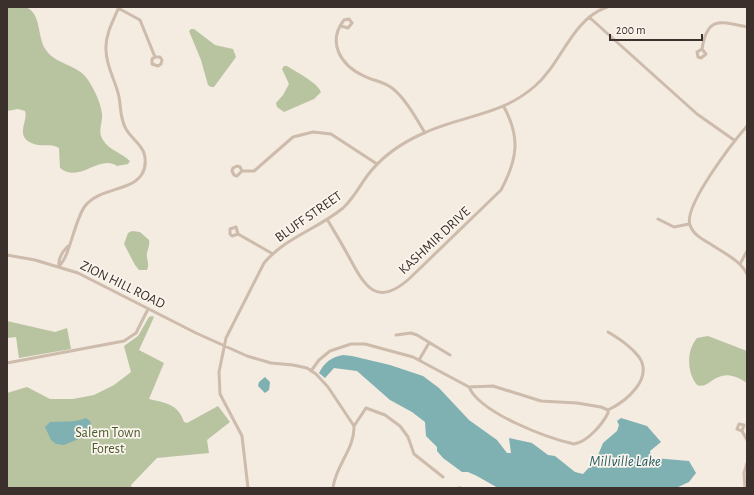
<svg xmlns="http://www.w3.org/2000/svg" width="754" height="495" font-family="'Alegreya Sans',sans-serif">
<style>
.green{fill:#b8c4a0}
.water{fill:#7fb0b2}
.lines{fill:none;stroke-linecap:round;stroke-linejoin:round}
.street{stroke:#cdbbac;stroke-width:3}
.labels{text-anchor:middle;stroke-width:3.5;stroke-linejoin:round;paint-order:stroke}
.street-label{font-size:14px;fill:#3b302b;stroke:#fbf5ee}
.park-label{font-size:14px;fill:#4a5a2e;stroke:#fbf5ee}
.water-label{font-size:15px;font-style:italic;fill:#1f5a5e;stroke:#fbf5ee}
</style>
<rect width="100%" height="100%" fill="#f4ebe1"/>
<path class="green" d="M7 7C13 7 20 6 25 7 42 12 37 39 46 50 56 65 78 64 88 80 94 89 101 103 102 114 103 123 97 131 103 140 109 150 122 153 130 161L128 164 117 166C99 154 80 184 60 168L59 148C51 143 43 147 34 144 13 137 29 121 25 111L18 109 7 111Z
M191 29H194L215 45 233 49 236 57 214 87H211L208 85 201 60 189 31Z
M284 66H287C295 71 318 83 321 92L314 99 284 112 277 107 276 103 283 95 289 84 282 69Z
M132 231 140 232 149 240C150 245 148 248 147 253 146 259 150 264 147 270H139L135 265 124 244 128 233Z
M152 316 154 317 139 350 164 363 149 399C166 403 178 404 184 422L187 423 218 406 230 422 207 440 209 453 157 458 131 485 132 488H7V393L27 387 50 399H73L94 395 114 385 131 372 124 346 138 336 149 317Z
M7 321 55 332 67 328 71 349 19 358 16 337 7 338Z
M708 336 747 351V383C716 362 711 391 697 385 687 373 686 351 697 338Z"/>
<path class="water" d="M343 355 352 356 390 365 423 376 439 388 469 420 497 440 507 453H511L509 438 532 443 548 455 555 456 575 472 583 474 596 460 603 443 617 431 619 425 617 421 621 418 647 426 661 442 650 451 651 457 654 458 689 461 696 473 689 482 676 488H498L477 476 468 472H462L443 458 437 451V447L426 436 425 422 412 412 390 400 357 371 334 368 325 378 319 373C324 363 331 357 343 355Z
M265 377 270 382 269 390 265 393 258 386 259 382Z
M86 418 90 421 91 425 83 439 81 438 64 445 56 444 51 440 45 427 50 422C62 421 75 423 86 418Z"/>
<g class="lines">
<path class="street" d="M118 8 140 20 155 57 152 59V64L158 66 161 64 162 60 160 57H155
M589 17 697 114 734 140
M341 26 348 28 352 23 349 19 344 20C327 42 340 65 364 76 373 81 383 81 392 88 406 99 416 118 425 133
M702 49 706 54 701 58 698 57 697 52 702 49C707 16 720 21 747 27
M747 126C734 141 683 206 690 225 693 235 704 240 712 245 724 253 741 261 747 274
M242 171 237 176 234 175 232 171 233 168 237 166 240 167 242 171H254L293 137 313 132 331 134 377 164
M327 219C334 231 342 244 349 257 365 287 377 308 410 278L501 190C517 160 521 138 504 107
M658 219 674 227 689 224
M238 234 232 236 230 234V229L236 227 238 234 273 254
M7 255 35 260 78 273 196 333 247 356 271 363 293 365 307 368 316 374 328 387 354 426C355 449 335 466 333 488
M740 264 747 251
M59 266C70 257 74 221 85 206 100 187 131 192 142 174 146 167 146 160 144 153 141 144 131 138 126 129 120 119 121 108 119 97 116 81 106 67 106 50 105 35 113 21 119 7
M59 266C58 259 63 251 68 246
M608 332C619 339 631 346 639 357 654 379 625 402 608 410
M396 335 411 333 417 335 450 355
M419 360 429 343
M7 363 124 341 136 333 148 309
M311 371 319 360 330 351 351 344H365L413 357 469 387 493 386 541 401 577 403 601 407 608 410V413C602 425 587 442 574 444 547 438 480 413 469 387
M354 426 366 408 385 415 400 426 408 437 414 454 443 477
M742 431 737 429 739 424 744 425 742 431 747 440
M248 488 242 436 220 394 219 372 226 338 264 263C286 237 318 229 343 208 353 199 359 187 367 176 382 156 401 143 424 133 463 115 501 116 535 86 562 63 571 20 607 7
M458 488H461
M745 488 744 473 747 463"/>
</g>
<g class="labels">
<g class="street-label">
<text transform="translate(308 216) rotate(-35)" y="5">BLUFF STREET</text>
<text transform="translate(434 240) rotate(-43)" y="5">KASHMIR DRIVE</text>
<text transform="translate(123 284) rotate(26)" y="5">ZION HILL ROAD</text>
</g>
<g class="park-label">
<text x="108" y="437">Salem Town<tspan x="108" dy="16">Forest</tspan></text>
</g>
<g class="water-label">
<text x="625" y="466">Millville Lake</text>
</g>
</g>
<rect width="754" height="495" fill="none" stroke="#3b302b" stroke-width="16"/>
<path d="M610 34v6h92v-6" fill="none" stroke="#3b302b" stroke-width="2"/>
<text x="616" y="34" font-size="12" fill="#3b302b" stroke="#fbf5ee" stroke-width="3" paint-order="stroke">200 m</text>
</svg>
